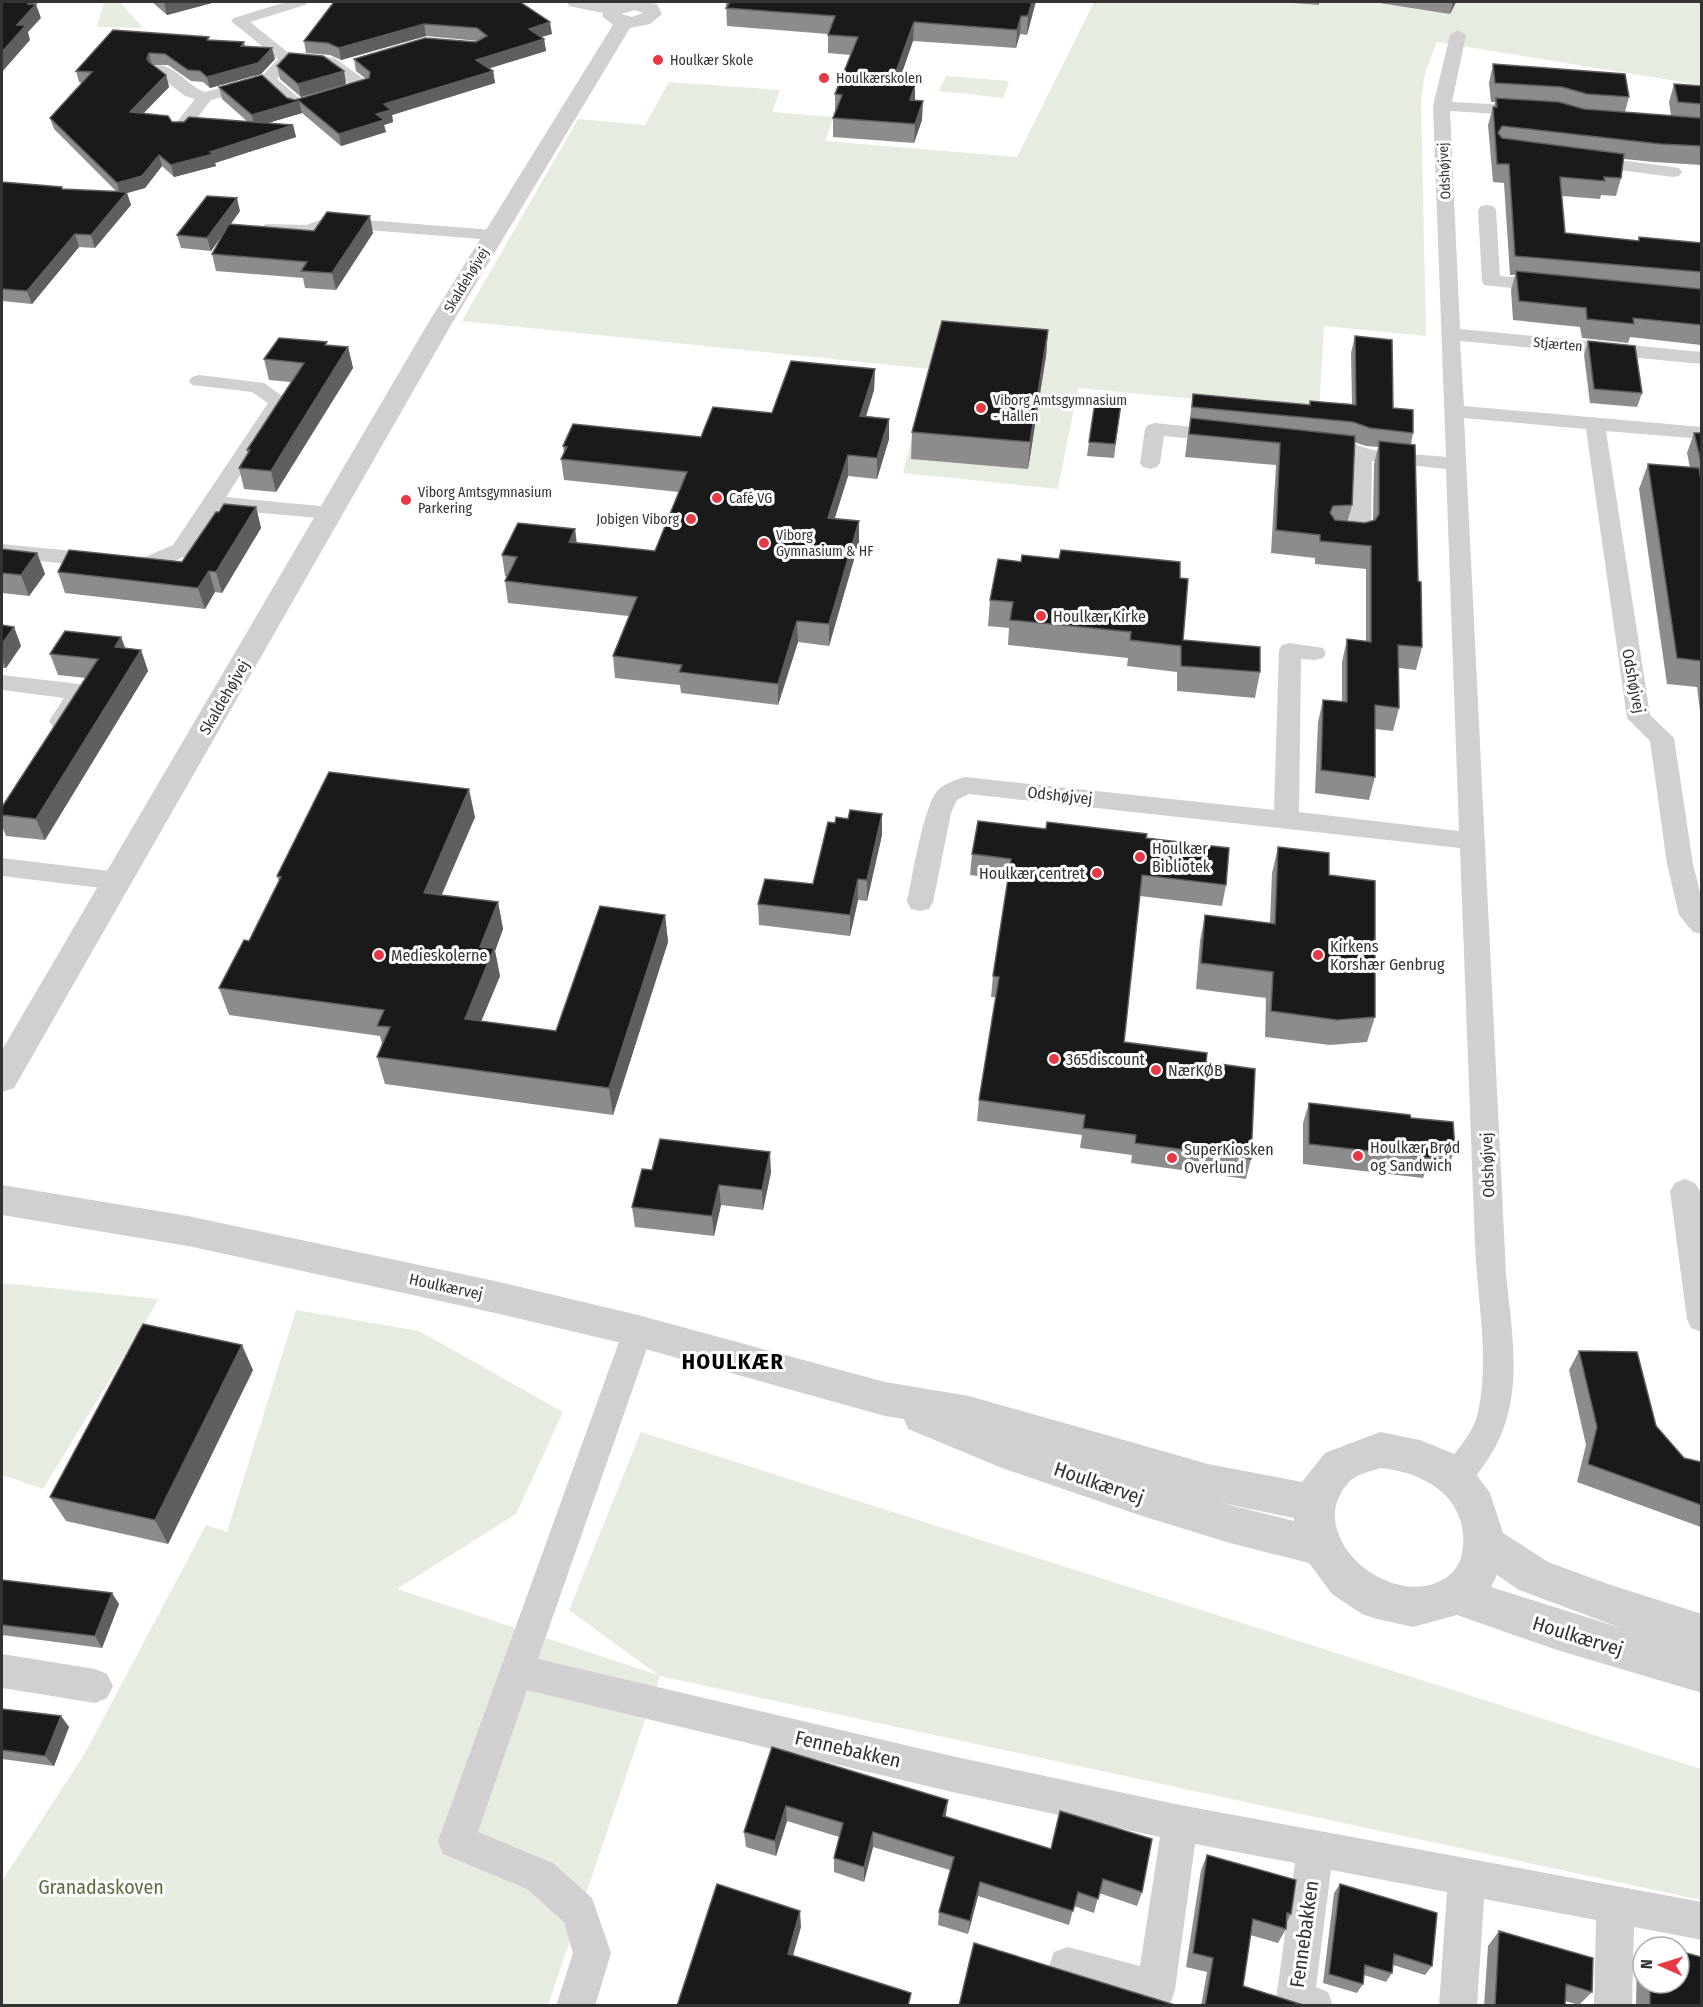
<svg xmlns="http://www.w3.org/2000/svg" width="1703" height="2007" font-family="'Fira Sans Condensed',sans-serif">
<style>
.green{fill:#e6ecdf}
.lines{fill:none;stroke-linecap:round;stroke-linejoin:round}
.minor{fill:#d0d0d0;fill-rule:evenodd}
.tertiary{fill:#d0d0d0;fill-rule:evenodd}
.wall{fill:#8c8c8c;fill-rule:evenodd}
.shaded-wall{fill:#5f5f5f}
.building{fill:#1a1a1a;stroke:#5f5f5f;stroke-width:1.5}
.poi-dot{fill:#e63946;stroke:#fff;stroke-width:2}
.labels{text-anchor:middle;stroke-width:6;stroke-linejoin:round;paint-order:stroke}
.far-poi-label{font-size:14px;fill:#333;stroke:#fff;text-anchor:start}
.far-street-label{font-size:14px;fill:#333;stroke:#fff}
.poi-label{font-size:16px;fill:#333;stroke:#fff;text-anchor:start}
.street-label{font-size:16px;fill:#333;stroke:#fff}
.near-street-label{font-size:20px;fill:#333;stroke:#fff}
.near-park-label{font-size:20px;fill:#56703f;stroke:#fff}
.district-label{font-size:22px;font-weight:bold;letter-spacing:1.5px;fill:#000;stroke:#fff}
</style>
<rect width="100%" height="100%" fill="#fff"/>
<path class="green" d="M104 2H120L143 28 97 27Z
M1094 2H1701V85L1437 42 1425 73 1421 99 1426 336 1324 326 1319 411 1078 388 1058 489 903 473 929 369 462 321 578 119 645 125 669 82 780 90 772 112 834 117 825 141 1017 157Z
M946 76 1009 81 1003 98 939 91Z
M2 1283 159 1299 43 1489 2 1475Z
M296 1310 419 1331 563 1412 516 1514 397 1589 658 1675 569 1610 641 1432 1701 1769V1900L660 1676 548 2005 2 2006V1881L85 1753 206 1525 227 1532Z"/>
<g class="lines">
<path class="minor" d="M286 2H308L305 5 250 22 295 58 277 79 300 99 351 85 326 66 305 63 303 60C310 52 326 56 336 59L369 83 371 86 369 89 297 110 291 108 265 85 211 100 187 131H175L173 127 195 99 185 96 154 72 152 69 154 66C172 61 188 87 205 92L262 76 278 59 231 21 234 18Z
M1458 30 1466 35 1452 102 1528 106 1536 111 1528 116 1450 111 1460 329 1702 352V364L1460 341 1464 406 1702 427V439L1606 431 1650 715 1674 738 1693 864 1702 901V934L1693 932 1679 915 1667 864 1650 741 1627 718 1586 429 1464 418 1506 1274C1513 1343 1527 1410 1481 1469 1473 1480 1468 1488 1455 1493L1443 1489 1439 1478C1449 1455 1473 1438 1478 1412 1490 1358 1477 1299 1475 1244 1470 1112 1465 980 1460 848L969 794 957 800 951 813 933 902 929 909 920 911 911 909 907 902C912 879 924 802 939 789 946 783 957 779 965 777L1274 810 1279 650 1282 645 1290 643 1323 648 1326 653 1323 658 1315 660 1301 659 1299 812 1459 831 1446 469 1372 461 1371 537 1368 542C1356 544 1343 542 1331 540L1328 535 1331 530H1349L1352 457 1345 454 1312 449 1309 445 1312 441C1331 436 1349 443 1366 448 1390 455 1421 454 1446 457L1433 106 1450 35Z
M1588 156 1673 167 1679 168 1682 172 1679 176 1673 177 1582 165 1579 161 1582 157Z
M1487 205 1493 206 1496 210 1500 276 1550 280 1557 282 1559 286 1557 290 1550 292 1484 285 1482 281 1478 210 1481 206Z
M328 217 493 230 499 231 502 235 499 239 493 240 330 227C309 236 287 237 265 232L262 228 265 224 306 225Z
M199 375 264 383 289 401 226 497 330 507 337 509 341 513 337 517 330 519 219 509 189 555 146 572 2 557V544L143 558 173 545 268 403 252 392 192 385 189 381 192 377Z
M1155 423 1224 430 1231 432 1234 436 1231 440 1224 442 1164 436 1160 463 1157 467 1150 469 1143 467 1140 463 1145 429 1148 425Z
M2 675 79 684 87 687 91 692 69 727 61 729 53 727 49 721 64 698 2 690Z
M2 858 118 872 127 875 131 881 127 887 118 890 2 876Z
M1685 1179 1695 1183 1700 1191 1702 1205V1332L1691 1328 1687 1319 1670 1191 1675 1183Z
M638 1318 649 1322 653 1331 538 1659 952 1756 1180 1805 1702 1902V1940L1634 1927 1632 2006H1594L1596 1920 1484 1899 1477 2006H1439L1447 1892 1331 1870 1316 1987 1328 1992 1333 2006H1278L1276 1999 1295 1863 1195 1844 1175 1990 1170 2004 1142 2006 1054 1980 1049 1966 1054 1952 1068 1947 1140 1966 1160 1837 952 1792 527 1690 478 1832 553 1863 592 1898 611 1953 595 2006H556L573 1953 564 1922 527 1889 443 1854 438 1841 623 1331 627 1322Z
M2 1654 95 1669 107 1674 113 1686 107 1698 95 1703 2 1688Z"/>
<path class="tertiary" d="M567 2H647L657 4 662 14 650 24 630 28 451 325 14 1088 2 1092V1050L427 325 613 25 602 16 603 13 569 6ZM635 10 643 13 632 17 621 14Z
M2 1185 188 1216 495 1281 638 1315 885 1382 969 1396 1208 1464 1302 1482 1325 1453 1380 1432 1420 1440 1452 1453 1469 1465 1490 1493 1503 1533 1548 1562 1608 1584 1702 1614V1693L1557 1650 1457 1615 1413 1627 1377 1619 1362 1614 1332 1594 1309 1563 1230 1543 1142 1516 1002 1468 908 1429 904 1419 885 1416 638 1347 495 1313 188 1246 2 1215ZM1380 1468C1423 1472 1467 1496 1463 1546 1462 1559 1458 1569 1447 1577 1392 1615 1297 1533 1351 1480 1358 1474 1372 1471 1380 1468ZM1217 1502 1294 1518V1521ZM1497 1575 1519 1590 1621 1628 1491 1587Z"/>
</g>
<path class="wall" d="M152 2H212H211L212 3 167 15Z
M334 2 552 34 541 37 544 39 546 51 489 68 493 71 495 83 392 115 393 122 384 125 386 132 341 146 302 113 268 123 293 125 296 137 215 163 216 166 174 177 162 166 145 188 127 193 131 205 95 248 79 247 32 304 2 301V182L63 189 117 192 54 129 50 118 82 83 79 82 76 71 113 30 210 40 244 42 245 46 275 59 261 74 210 88 203 82 191 81 168 65H153L166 75 169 87 143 114 172 122H248L222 99 219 87 287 98 295 100 366 79 356 71 354 59 476 42 479 41 426 36 341 60 330 55 306 53 304 41Z
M726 2H1036L1027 35 1020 34 1016 48 913 41 898 83 915 101 922 120 914 143 833 137V118L835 113V94L851 55 828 53V34L727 26Z
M1281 2H1319V5Z
M1373 2H1456L1450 14Z
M1493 64 1629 97 1625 112 1671 116 1669 102 1674 84 1701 86V165L1654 162 1624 159 1621 178 1616 196 1601 195 1600 199 1562 196 1565 233 1638 241 1639 237 1701 243V345L1630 337 1628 343 1582 338 1580 327 1513 320 1511 290 1515 275H1510L1504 183 1493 182 1488 125 1493 107H1494L1495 102H1491L1489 83Z
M277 66 344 71 346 84 301 97 280 79Z
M240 211 231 224 314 231 373 233 336 290 305 288 303 278 216 271 212 254 224 232 211 251 181 248 177 235Z
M1048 330 1046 356 1028 469 911 459 912 432Z
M1355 336 1393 408 1413 433 1411 444 1422 647 1416 670 1399 668V708L1393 731 1375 729V777L1369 800 1315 793 1318 722 1323 700 1342 702V662L1347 639 1366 641V569L1315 564V558L1271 553 1276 465 1185 457 1193 394 1309 405 1310 401 1352 404 1351 353ZM1354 442 1366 446 1378 447 1374 464 1373 521 1365 523 1348 521 1352 505Z
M1588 341 1642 393 1637 407 1590 403 1584 355Z
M328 345 348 347 353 368 276 492 244 489 239 468 248 453 247 450 291 382 269 380 264 359Z
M875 369 874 390 866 416 889 419V439L877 479 848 476 835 518 859 542 829 646 798 642 778 705 681 693 680 685 615 678 613 656 629 616 508 603 505 581 507 577 505 576 502 555 575 529 577 543 655 551 679 492 564 480 561 459 564 454 563 446 701 437 772 413Z
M1121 404 1114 458 1087 456 1089 442Z
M1694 433H1701V719L1697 687 1667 684 1639 489 1648 464 1690 468 1687 453Z
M256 507 261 528 222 593 215 592 205 609 65 593 58 572 182 562 219 512Z
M2 549 37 553 45 574 29 596 2 593Z
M1180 578 1183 640 1260 672 1255 698 1177 691V672L1127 666 1128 658 1008 645 1009 628 988 626 990 600Z
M2 625 14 627 21 646 6 668H2Z
M121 637 125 649 141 650 148 671 45 840 6 836 2 826V807L86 678 58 675 50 654Z
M475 817 441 895 498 902 503 929 495 951 500 976 481 1021 556 1031 665 915 668 942 613 1115 385 1084 377 1057 382 1044 380 1036 229 1015 219 988 249 941 279 882 277 876Z
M1046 829 1146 838 1226 885 1222 906 1140 896 1124 1042 1206 1062 1251 1159 1246 1179 1131 1163 1132 1155 1080 1148 1082 1135 977 1121 979 1100 996 997H991L993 976 1008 880 970 875 972 854Z
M882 835 867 901 858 900 850 936 759 925 758 904 813 884Z
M1278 847 1329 875 1375 1017 1367 1042 1330 1045 1265 1037 1266 998 1196 989 1200 941 1205 915 1270 923 1272 873Z
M1309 1103 1411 1118 1455 1149 1447 1170 1427 1167 1423 1178 1303 1164V1123Z
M771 1172 763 1210 721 1205 714 1236 635 1227 632 1207Z
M1579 1351 1656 1426 1684 1458 1701 1462V1527L1577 1482 1586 1445 1569 1370Z
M253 1370 168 1544 66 1521 50 1497Z
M2 1580 119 1604 102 1648 2 1635Z
M2 1709 61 1716 69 1727 54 1766 2 1759Z
M772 1747 946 1816 1142 1892 1137 1906 1099 1893 1094 1913 1074 1906 1069 1925 978 1896 968 1934 938 1925 939 1912 950 1870 873 1847 864 1882 834 1872V1858L839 1837 787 1821 776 1856 746 1847 744 1832Z
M1207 1855 1291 1914 1286 1924V1929L1278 1943 1250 1935 1243 1986 1306 2005 1201 2006 1207 1972 1186 1967 1201 1870Z
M1340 1884 1432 1966 1425 1975 1393 1965 1392 1973 1386 1982 1364 1975 1363 1984 1357 1993 1323 1983 1334 1893Z
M1499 1931 1592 1992 1579 2005 1565 2001V2006H1484L1488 1946Z
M1643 1951V1983H1679L1701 2006H1636L1637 1957Z"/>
<path class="shaded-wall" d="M30 2H33L34 6 36 4 41 18 28 32 30 40 2 72V52Z
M164 2H212H211L212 3 167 15Z
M1032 2H1036L1035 4 1027 35 1028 16Z
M1453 2H1456L1450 14Z
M1021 16 1020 34 1016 48 1017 30Z
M550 22 552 34 530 40 529 29Z
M914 22 913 41 892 102V83Z
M424 24 426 36 341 60 339 48Z
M544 39 546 51 478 72 476 60Z
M272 48 275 59 261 74 210 88 207 77Z
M149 53 152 65 147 59Z
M344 71 346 84 301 97 298 84Z
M493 71 495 83 392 115 393 122 384 125 386 132 341 146 339 134 384 104Z
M166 75 169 87 133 124 130 112Z
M915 85V103L910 100Z
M299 101 302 113 254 127 252 115Z
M923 101 922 120 914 143 915 124Z
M293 125 296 137 215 163 216 166 174 177 171 165Z
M159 155 162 166 145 188 127 193 131 205 95 248 91 235 120 195 117 183Z
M237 198 240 211 211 251 207 238Z
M370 216 373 233 336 290 332 273Z
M75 234 79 247 32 304 27 291Z
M1048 330 1046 356 1028 469 1030 442Z
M348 347 353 368 276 492 271 471Z
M875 369 874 390 860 436V416Z
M889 419V439L877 479V458Z
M848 455V476L828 539V518Z
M256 507 261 528 222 593 216 572Z
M859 521V542L829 646V624Z
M575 529 577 550 569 542Z
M37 553 45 574 29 596 21 575Z
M209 571 215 592 205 609 198 588Z
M797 621 798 642 778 705V684Z
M14 627 21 646 6 668 2 657V644Z
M121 637 129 658 115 647Z
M141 650 148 671 45 840 36 819Z
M469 789 475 817 431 920 424 893Z
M882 814V835L867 901V880Z
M858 879V900L850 936V915Z
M498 902 503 929 495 951 500 976 471 1046 465 1019 480 947Z
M665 915 668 942 613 1115 609 1088Z
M770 1152 771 1172 763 1210 762 1190Z
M719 1185 721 1205 714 1236 712 1216Z
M242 1345 253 1370 168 1544 155 1520Z
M112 1593 119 1604 102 1648 95 1636Z
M61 1716 69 1727 54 1766 45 1756Z
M948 1800 946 1815 942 1830 943 1816Z
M786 1806 787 1821 776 1856 775 1841Z
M873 1832V1847L864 1882V1867Z
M980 1882 978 1896 968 1934 970 1921Z
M800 1911 801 1927 789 1970 788 1954Z"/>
<path class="building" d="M2 2H30L28 4H36L17 25H26L2 52Z
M334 2H520L550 22 529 29 544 39 476 60 493 71 384 104 391 110 376 114 384 120 339 134 299 101 252 115 219 87 262 75 287 98 295 100 369 78 370 72 354 59 425 38 476 42 487 36 477 28 424 24 339 48 328 43 304 41Z
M730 2H1032L1028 16H1021L1017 30 914 22 892 83 915 85 910 100 923 101 915 124 833 118 842 95 835 94 858 37 828 35 835 16 726 8Z
M113 30 209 37 207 40 244 42 241 46 272 48 258 63 207 77 200 71 188 70 165 54 149 53 147 59 149 62 166 75 130 112 168 116 172 122H184L189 117 293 125 210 152 213 154 171 165 159 155 142 176 117 183 50 118 92 72 76 71Z
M289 53 323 56 344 71 298 84 277 66Z
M1493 64 1625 74 1629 97 1587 94 1562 87 1495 83Z
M1674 84 1701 86V104L1678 102Z
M1496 98 1559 102 1584 109 1701 118V146L1660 144 1502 126 1498 133 1502 138 1624 154 1621 178 1604 177 1605 181 1560 177 1565 233 1639 241V237L1701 243V272L1515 256 1509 164H1497L1493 107H1497Z
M2 182 62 187V189L127 192 91 235 75 234 27 291 2 289Z
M207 196 237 198 207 238 177 235Z
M327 212 370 216 332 273 301 271 307 262 212 254 229 224 314 231Z
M1516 271 1701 289V325L1633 318 1634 324 1587 319 1586 308 1519 301Z
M942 321 1048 330 1030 442 912 432Z
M1355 336 1392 340 1393 408 1413 410V433L1370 428 1353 422 1192 407 1193 394 1310 405V401L1356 405Z
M279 338 327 342 325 345 348 347 271 471 239 468 250 450H247L304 363 264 359Z
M1588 341 1635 346 1642 393 1594 389Z
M791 361 875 369 860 416 889 419 877 458 848 455 828 518 859 521 829 624 797 621 778 684 679 672 682 665 613 656 637 597 505 581 517 557 502 555 518 523 575 529 569 542 655 551 687 472 561 459 567 447 563 446 573 424 701 437 713 407 772 413Z
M1095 402 1121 404 1115 444 1089 442Z
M1191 418 1355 436 1352 505 1333 506 1330 513 1335 520 1365 523 1375 520 1379 514V441L1415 445 1418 581 1421 582 1422 647 1398 645 1399 708 1375 705V777L1321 770 1323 700 1347 702V639L1371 642V546L1320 541V535L1276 530 1280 443 1189 434Z
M1694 433H1701V462Z
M1648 464 1699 468 1701 480V661L1677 658Z
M224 504 256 507 216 572 209 571 198 588 58 572 69 550 182 562 216 512H219Z
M2 549 37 553 21 575 2 573Z
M1061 550 1180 562V578L1188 579 1183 640 1260 647V672L1181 666V646L1130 640 1131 632 1010 620 1013 602 990 600 998 559 1021 562 1022 555 1059 559Z
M2 625 14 627 2 644Z
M65 631 121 637 115 647 141 650 36 819 2 815V807L98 659 50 654Z
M329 772 469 789 424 893 498 902 480 947 494 948 465 1019 556 1031 600 906 665 915 609 1088 377 1057 390 1027 377 1026 384 1010 219 988 244 940 249 941 281 877 277 876Z
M850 810 882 814 867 880 858 879 850 915 758 904 765 879 813 884 828 822 835 823 836 817 848 819Z
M978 821 1046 829 1047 822 1147 834 1146 838 1229 848 1226 885 1142 875 1124 1042 1207 1053 1206 1062 1255 1069 1251 1159 1135 1143 1136 1135 1083 1128 1085 1115 979 1100 999 977 993 976 1011 859 972 854Z
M1278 847 1329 853V875L1375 881V1017L1337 1020 1271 1011 1273 972 1201 963 1205 915 1275 924Z
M1309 1103 1410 1115 1411 1118 1453 1122 1455 1149 1430 1146V1158L1309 1144Z
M660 1139 770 1152 762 1190 719 1185 712 1216 632 1207 642 1169 652 1170Z
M143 1324 242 1345 155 1520 50 1497Z
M1579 1351 1637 1352 1656 1426 1684 1458 1701 1462V1505L1588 1464 1597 1427Z
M2 1580 112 1593 95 1636 2 1625Z
M2 1709 61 1716 45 1756 2 1750Z
M772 1747 948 1800 943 1816 1051 1849 1060 1811 1152 1839 1142 1892 1103 1879 1098 1899 1078 1892 1073 1911 980 1882 970 1921 939 1912 954 1857 873 1832 864 1867 834 1858 843 1823 786 1806 775 1841 744 1832Z
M1207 1855 1296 1880 1291 1914 1287 1913 1286 1929 1253 1919 1243 1986 1306 2006H1205L1213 1958 1193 1953Z
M717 1884 800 1911 788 1954 911 1993 908 2006H677Z
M1340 1884 1437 1913 1432 1966 1394 1954 1392 1973 1365 1965 1363 1984 1329 1974Z
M1499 1931 1593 1958 1592 1992 1566 1984 1565 2006H1495Z
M974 1943 1178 2006H959Z
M1652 1943 1666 1947H1651Z
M1679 1951 1701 1957V2006H1650V1983H1679Z"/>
<g class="poi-dot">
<circle cx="658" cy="60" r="6"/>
<circle cx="824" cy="78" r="6"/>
<circle cx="981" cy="408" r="6"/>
<circle cx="717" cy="498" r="6"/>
<circle cx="406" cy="500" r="6"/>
<circle cx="691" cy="519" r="6"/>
<circle cx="764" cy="543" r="6"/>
<circle cx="1041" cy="616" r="6"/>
<circle cx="1140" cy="857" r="6"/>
<circle cx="1097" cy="873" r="6"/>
<circle cx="379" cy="955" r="6"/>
<circle cx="1318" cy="955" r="6"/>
<circle cx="1054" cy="1059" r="6"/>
<circle cx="1156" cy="1070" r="6"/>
<circle cx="1358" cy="1156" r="6"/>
<circle cx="1172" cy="1158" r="6"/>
</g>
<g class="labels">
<g class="far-poi-label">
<text x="670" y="65">Houlkær Skole</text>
<text x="836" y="83">Houlkærskolen</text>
<text x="993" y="405">Viborg Amtsgymnasium<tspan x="993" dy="16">- Hallen</tspan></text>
<text x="418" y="497">Viborg Amtsgymnasium<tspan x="418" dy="16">Parkering</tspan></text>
<text x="729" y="503">Café VG</text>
<text x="679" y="524" text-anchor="end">Jobigen Viborg</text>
<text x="776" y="540">Viborg<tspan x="776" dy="16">Gymnasium &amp; HF</tspan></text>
</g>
<g class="far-street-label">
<text transform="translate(1444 171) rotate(-93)" y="5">Odshøjvej</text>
<text transform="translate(466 280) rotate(-59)" y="5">Skaldehøjvej</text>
<text transform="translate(1558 344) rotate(5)" y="5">Stjærten</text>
</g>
<g class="poi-label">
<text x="1053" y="622">Houlkær Kirke</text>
<text x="1152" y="854">Houlkær<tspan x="1152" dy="18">Bibliotek</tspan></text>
<text x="1085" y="879" text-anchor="end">Houlkær centret</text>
<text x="1330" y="952">Kirkens<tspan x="1330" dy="18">Korshær Genbrug</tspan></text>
<text x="391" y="961">Medieskolerne</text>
<text x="1066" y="1065">365discount</text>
<text x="1168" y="1076">NærKØB</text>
<text x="1370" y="1153">Houlkær Brød<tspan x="1370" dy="18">og Sandwich</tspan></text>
<text x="1184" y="1155">SuperKiosken<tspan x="1184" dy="18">Overlund</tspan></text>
</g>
<g class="street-label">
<text transform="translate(1634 681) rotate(79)" y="6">Odshøjvej</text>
<text transform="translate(224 697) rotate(-60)" y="6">Skaldehøjvej</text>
<text transform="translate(1060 795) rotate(6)" y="6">Odshøjvej</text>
<text transform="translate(1487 1165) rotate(-92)" y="6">Odshøjvej</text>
<text transform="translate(446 1286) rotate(12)" y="6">Houlkærvej</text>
</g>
<g class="near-street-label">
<text transform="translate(1099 1483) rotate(19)" y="7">Houlkærvej</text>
<text transform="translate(1578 1636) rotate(17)" y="7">Houlkærvej</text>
<text transform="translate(848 1749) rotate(13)" y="7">Fennebakken</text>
<text transform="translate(1304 1934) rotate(-82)" y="7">Fennebakken</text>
</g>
<g class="near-park-label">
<text x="101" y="1894">Granadaskoven</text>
</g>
<g class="district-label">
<text x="733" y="1369">HOULKÆR</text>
</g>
</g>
<rect width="1703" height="2007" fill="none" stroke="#333333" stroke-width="6"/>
<g transform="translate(1661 1965) rotate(273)"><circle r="28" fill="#ffffff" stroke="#adadad" stroke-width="1.5"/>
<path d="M0-4.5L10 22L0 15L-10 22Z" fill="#e63946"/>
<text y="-9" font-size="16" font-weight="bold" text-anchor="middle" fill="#333333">N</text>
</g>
</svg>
